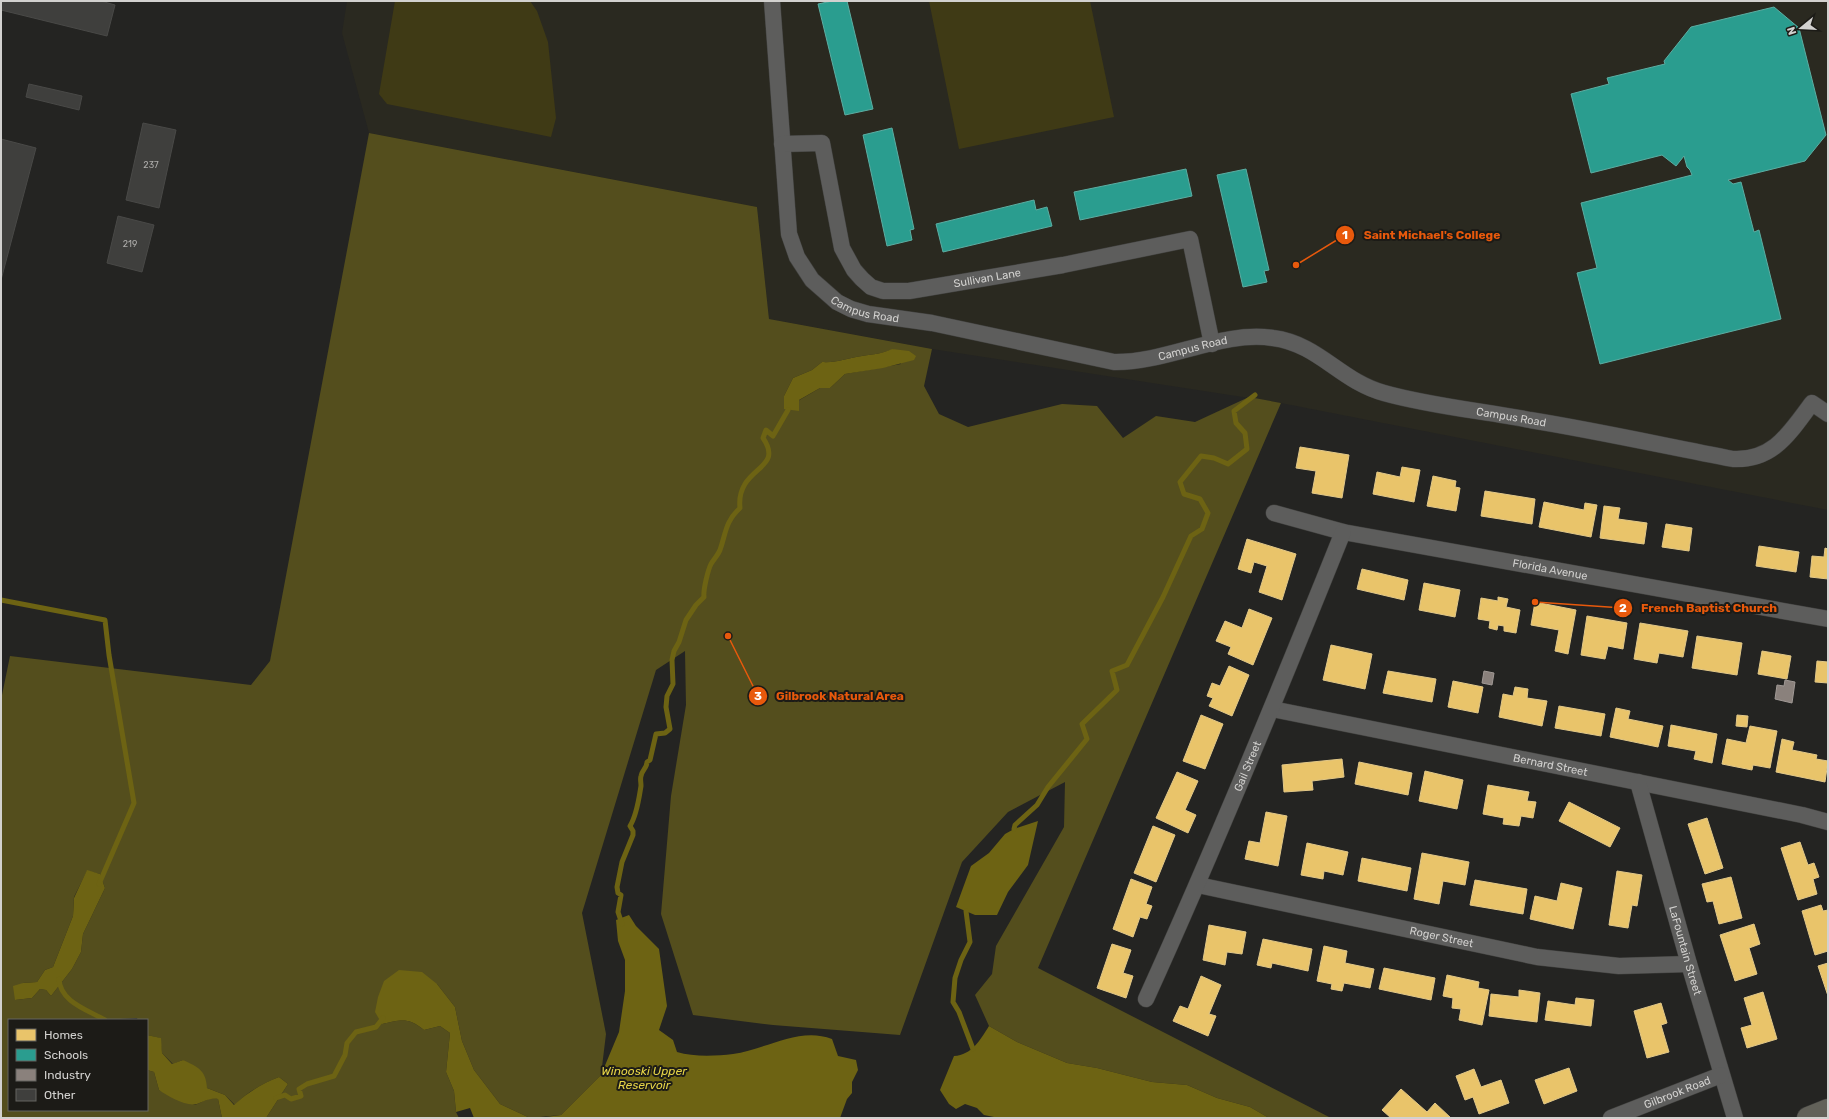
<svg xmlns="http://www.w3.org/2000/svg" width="1829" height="1119" font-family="Rubik,sans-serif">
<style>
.built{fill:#2a2920}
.green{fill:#3f3a15}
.forest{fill:#544e1d;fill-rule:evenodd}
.water{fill:#6d6313}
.homes{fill:#e9c46a;stroke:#e2c888}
.schools{fill:#2a9d8f;stroke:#5cada2}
.industry{fill:#8a817c;stroke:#a09995}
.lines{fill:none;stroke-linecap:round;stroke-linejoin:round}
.stream{stroke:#6d6313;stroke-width:5}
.building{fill:#3f3f3d;stroke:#494947}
.street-casing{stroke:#40403e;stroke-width:17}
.highway-casing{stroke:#40403e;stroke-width:23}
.street{stroke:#5d5d5c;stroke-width:16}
.highway{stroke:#626159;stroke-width:22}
.labels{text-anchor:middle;stroke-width:4;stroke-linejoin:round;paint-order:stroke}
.number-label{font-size:9px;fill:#adacaa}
.street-label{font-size:11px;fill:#d2d1cf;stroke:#1c1b17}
.water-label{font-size:12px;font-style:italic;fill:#e7d547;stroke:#1c1b17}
.leader{fill:none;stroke:#e8590c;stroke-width:1.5}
.callout-dot{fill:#e8590c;stroke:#1c1b17;stroke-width:1.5}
.mark-label{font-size:12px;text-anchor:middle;font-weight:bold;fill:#fff}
.callout-label{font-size:12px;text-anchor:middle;font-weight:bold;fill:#e8590c;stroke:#1c1b17;stroke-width:4;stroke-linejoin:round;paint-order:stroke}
</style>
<rect width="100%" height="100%" fill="#242422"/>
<path class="built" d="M347 1H1828V510L1281 403 932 349 769 319 757 207 369 133 342 33Z"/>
<path class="green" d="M395 1H530L537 11 548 42 556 118 551 137 387 104 379 94Z
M929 1H1090L1114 117 959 149Z"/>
<path class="forest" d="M369 133 757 207 769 319 932 349 924 386 939 414 968 427 1062 404 1097 406 1123 438 1156 416 1195 422 1249 397 1281 403 1038 968 1331 1118H1269L1250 1107 1217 1098 1187 1085 1152 1082 1097 1068 1067 1063 1017 1042 989 1026 975 995 992 974 996 946 1064 827 1065 782 1008 812 962 862 900 1035 773 1025 693 1015 661 914 671 796 686 705 685 651 656 670 582 913 606 1034 601 1075 561 1115 530 1118 500 1104 474 1070 462 1041 455 1007 437 984 382 1024C401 1020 408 1017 424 1030L440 1026 450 1033 446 1072 454 1091 456 1112 459 1118H266L288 1084 279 1077C262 1084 247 1092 235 1105L225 1095 207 1088 183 1060 173 1064 162 1053 160 1038 147 1035V1020H138L137 1018 120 1019 119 1020H9V1110H147V1070L154 1072 159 1090 195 1105 210 1098 218 1099 222 1118H1V700L10 656 251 685 270 661ZM893 349 901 364 845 374 830 388H820L784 409V396L793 378 812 370 822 362C836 363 848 358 862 356 875 354 880 354 893 349ZM87 871 100 874 105 888 83 934 81 952 72 969 51 996 46 990 40 989 32 998 15 1000 23 983 37 982 45 970 53 967 73 916 74 897Z"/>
<path class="water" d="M892 349 909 351 916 356 914 360 883 368 845 374 830 388H820L799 400V411L784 409V396L793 378 812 370 822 362C836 363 848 358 862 356 875 354 880 354 892 349Z
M1038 821 1028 865 1008 892 997 915H975L956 907 971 866 989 853 1005 834 1014 829Z
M87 870 100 874 105 888 83 934 81 952 72 969 51 996 46 990 40 989 32 998 15 1000 13 986 23 983 37 982 45 970 53 967 73 916 74 898Z
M629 915 636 926 659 949 667 1006 659 1030 673 1040 677 1052C693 1057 716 1056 733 1054 765 1050 799 1026 832 1039L838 1056 856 1060 858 1070 852 1082V1093L847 1099 840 1118H538L561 1115 601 1075 619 1032 625 991V960L618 941 616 920Z
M399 970 422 972 437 984 455 1007 462 1041 474 1070 500 1104 530 1118H474L470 1108 456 1112 454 1091 446 1072 450 1033 440 1026 424 1030C408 1017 401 1020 382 1024L375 1012 378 997 384 981Z
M989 1026 1017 1042 1067 1063 1097 1068 1152 1082 1187 1085 1217 1098 1250 1107 1269 1118H999L984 1115 977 1108 965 1104 956 1109 949 1104 940 1090 954 1056C972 1055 980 1040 989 1026Z
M147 1035 161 1038 162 1053 172 1064 183 1060C198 1067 206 1070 207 1088L225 1095 234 1105C248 1092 261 1084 279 1077L288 1084 266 1118H222L218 1099C209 1098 205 1101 197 1104 186 1107 168 1096 159 1090L154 1072 147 1070Z"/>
<path class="homes" d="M1300 447 1349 455 1342 498 1312 493 1316 471 1296 468Z
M1402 467 1420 470 1414 502 1373 494 1377 472 1400 477Z
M1433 476 1456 481 1455 487 1460 488 1456 511 1427 506Z
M1485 491 1535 499 1532 524 1481 516Z
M1544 502 1584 510 1585 503 1597 505 1591 537 1539 527Z
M1604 506 1620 508 1618 519 1647 523 1644 544 1600 538Z
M1666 524 1692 528 1689 551 1662 547Z
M1247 539 1296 554 1282 600 1259 592 1267 566 1254 562 1251 573 1238 569Z
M1759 546 1799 552 1796 572 1756 566Z
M1825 548 1828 549V579L1810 577 1812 556 1824 557Z
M1362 569 1408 580 1404 600 1357 589Z
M1424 583 1460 590 1455 617 1419 610Z
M1498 597 1508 599 1506 607 1520 610 1516 633 1504 631V626L1498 625 1497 630 1489 628 1490 621 1478 619 1481 598 1498 601Z
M1535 602 1576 610 1568 654 1555 651 1559 630 1531 625Z
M1249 609 1272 618 1253 665 1228 654 1231 647 1216 641 1225 621 1242 628Z
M1587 616 1627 623 1623 649 1608 646 1605 659 1581 655Z
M1640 623 1688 631 1683 657 1659 653 1657 663 1634 659Z
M1697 636 1742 643 1737 675 1692 668Z
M1331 645 1372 654 1365 689 1323 680Z
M1762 651 1791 656 1787 679 1758 674Z
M1817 661 1828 662V683L1815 682Z
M1229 666 1249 675 1232 716 1209 706 1213 698 1207 696 1212 683 1220 686Z
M1388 671 1436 679 1432 702 1383 693Z
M1453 681 1483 687 1478 713 1448 707Z
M1515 687 1528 689 1527 698 1547 701 1542 726 1499 717 1503 694 1513 696Z
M1559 706 1605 714 1601 736 1555 728Z
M1616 708 1630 711 1628 719 1663 726 1658 747 1610 737Z
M1201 715 1223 724 1205 769 1183 761Z
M1737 715 1748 716 1747 727 1736 726Z
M1671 725 1717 734 1712 763 1694 759 1696 751 1668 746Z
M1750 726 1777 731 1770 768 1753 765 1752 770 1722 764 1727 739 1746 743Z
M1782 739 1794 742 1792 750 1817 755 1816 759 1828 761 1825 782 1776 772Z
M1342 759 1344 777 1312 781 1313 790 1284 792 1282 765Z
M1359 762 1412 773 1408 795 1355 784Z
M1425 771 1463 780 1457 809 1419 801Z
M1177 772 1198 781 1185 810 1196 815 1188 833 1156 818Z
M1488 785 1529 792 1527 801 1536 802 1533 818 1521 816 1519 826 1503 824 1504 818 1483 814Z
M1569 802 1620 828 1610 847 1559 821Z
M1266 812 1287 816 1278 866 1245 859 1249 841 1260 843Z
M1707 818 1723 868 1705 874 1688 824Z
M1153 826 1175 835 1156 882 1134 873Z
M1800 842 1808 865 1814 863 1819 877 1813 879 1817 894 1798 900 1781 848Z
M1307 843 1348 852 1343 875 1324 871 1323 879 1301 875Z
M1422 853 1469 862 1465 885 1443 881 1439 904 1414 899Z
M1362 858 1411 868 1407 891 1358 881Z
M1617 871 1642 875 1637 906 1632 905 1628 928 1609 925Z
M1731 877 1742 918 1719 924 1713 901 1707 902 1702 884Z
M1131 879 1152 887 1146 904 1152 906 1147 919 1140 917 1133 937 1113 929Z
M1475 880 1527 889 1523 914 1470 905Z
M1561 883 1582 888 1573 929 1530 919 1535 896 1557 901Z
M1821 905 1823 911 1828 910V951L1815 955 1802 911Z
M1754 924 1760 944 1749 948 1757 974 1735 981 1720 935Z
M1209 925 1246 932 1242 954 1227 952 1225 965 1203 960Z
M1263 939 1312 949 1308 971 1272 963 1271 968 1257 965Z
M1112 944 1131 950 1123 973 1133 976 1126 998 1097 988Z
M1324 946 1347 951 1345 963 1374 969 1370 988 1344 983 1342 991 1331 989 1332 984 1317 981Z
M1828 963V996L1818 966Z
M1384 968 1435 978 1431 1000 1379 989Z
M1447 975 1479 982 1478 988 1489 990 1482 1025 1459 1020 1461 1009 1452 1008 1453 998 1443 996Z
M1201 976 1221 985 1209 1014 1216 1016 1208 1036 1173 1021 1180 1006 1188 1009Z
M1519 990 1540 993 1537 1022 1489 1016 1491 994 1519 997Z
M1763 992 1777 1039 1747 1048 1741 1028 1752 1025 1744 998Z
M1576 998 1594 1000 1591 1026 1545 1020 1548 1001 1575 1005Z
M1661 1003 1667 1023 1661 1025 1669 1052 1647 1058 1634 1011Z
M1569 1068 1577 1091 1544 1104 1535 1080Z
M1474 1069 1481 1087 1501 1080 1509 1103 1479 1114 1473 1097 1465 1100 1456 1076Z
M1401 1089 1427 1112 1435 1103 1451 1118H1391L1382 1110Z"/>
<path class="schools" d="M832 1H847L873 109 845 115 818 4Z
M1774 7 1799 28 1826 135 1805 161 1728 180 1733 184 1741 182 1754 232 1759 230 1781 319 1600 364 1577 273 1597 268 1581 203 1692 175 1690 170 1687 167 1684 156 1676 166 1662 155 1591 173 1571 94 1609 84 1607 78 1665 64 1664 61 1691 27Z
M892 128 914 229 910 230 912 240 887 246 863 135Z
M1186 169 1192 196 1080 220 1074 192Z
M1246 169 1269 270 1264 271 1267 282 1243 287 1217 175Z
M1034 200 1036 210 1047 207 1052 226 943 252 936 224Z"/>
<path class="industry" d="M1484 671 1494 673 1492 685 1482 683Z
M1785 680 1795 682 1792 703 1775 699 1777 685 1784 686Z"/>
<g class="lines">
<path class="stream" d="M1 600 105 620 109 655 134 803 99 884
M1014 829 1015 825 1037 805 1048 787 1087 739 1082 724 1117 690 1112 671 1127 665 1163 597 1191 536 1202 529 1208 513 1200 499 1184 494 1180 482 1201 456 1214 458 1228 464 1247 449 1245 433 1236 423 1234 411 1255 395
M966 911 970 942 961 960 955 978 953 1002 959 1012 973 1049
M622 924 618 912 621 895 618 893 617 887 622 862 633 835V831L630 826C637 815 639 798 641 786 641 782 640 779 641 776 642 770 647 768 647 762L650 760 656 734 665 733 670 729 666 707 667 696 673 684 672 660 674 651 679 642 686 620 696 605 704 597C703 590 708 570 711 564 714 559 718 555 720 550 726 533 725 522 740 508 739 499 740 492 745 484 756 466 780 463 763 438L766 430 773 436 788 410
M59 979C60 1002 88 1010 105 1020
M276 1098 285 1095 291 1099 301 1096 299 1089 307 1084 334 1076 345 1055 347 1043 356 1032 376 1027 383 1018"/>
</g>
<path class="building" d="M1 1H101L115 5 107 36 1 10Z
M29 84 82 96 79 110 26 97Z
M143 123 176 130 159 208 126 200Z
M1 139 36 148 1 280Z
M118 216 154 225 142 272 107 263Z"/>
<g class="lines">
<defs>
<g id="street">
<path id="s1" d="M772 1 789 234 797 257 812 280 837 302 851 309 868 314 932 323 1114 362C1167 363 1222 330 1273 338 1319 344 1340 381 1384 393 1430 406 1483 411 1530 420 1598 431 1665 446 1733 459 1774 461 1790 432 1812 403L1828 414"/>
<path id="s2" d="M782 144 822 143 842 248 854 270 862 279 871 287 883 291H909L921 289 1063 265 1190 239 1212 344"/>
<path id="s3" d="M1274 513 1343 532 1828 619"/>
<path id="s4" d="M1272 709 1802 815 1828 822"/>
<path id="s5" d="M1638 782 1689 964 1735 1118"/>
<path id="s6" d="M1198 885 1537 957 1619 966 1689 964"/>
<path id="s7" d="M1146 999C1216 845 1280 689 1343 532"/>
<path id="s8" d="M1611 1118 1721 1075"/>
</g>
<path id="highway" d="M1808 1118 1828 1110"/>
</defs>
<use href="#street" class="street-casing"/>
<use href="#highway" class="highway-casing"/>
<use href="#street" class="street"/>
<use href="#highway" class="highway"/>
</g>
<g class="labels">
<g class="number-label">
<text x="151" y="168">237</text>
<text x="130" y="247">219</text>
</g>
<g class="street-label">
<text dy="4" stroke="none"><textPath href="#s2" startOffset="314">Sullivan Lane</textPath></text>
<text dy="4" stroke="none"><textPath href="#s1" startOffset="348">Campus Road</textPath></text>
<text dy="4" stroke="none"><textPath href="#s1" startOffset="683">Campus Road</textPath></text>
<text dy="4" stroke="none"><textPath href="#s1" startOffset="1019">Campus Road</textPath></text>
<text dy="4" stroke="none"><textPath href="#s3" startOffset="282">Florida Avenue</textPath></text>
<text dy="4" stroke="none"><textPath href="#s4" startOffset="284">Bernard Street</textPath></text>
<text dy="4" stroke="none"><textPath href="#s7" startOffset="254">Gail Street</textPath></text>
<text dy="4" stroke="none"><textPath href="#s6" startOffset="249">Roger Street</textPath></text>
<text dy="4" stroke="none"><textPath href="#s5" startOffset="175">LaFountain Street</textPath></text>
<text dy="4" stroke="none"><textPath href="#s8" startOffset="71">Gilbrook Road</textPath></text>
</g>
<g class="water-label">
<text x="644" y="1075">Winooski Upper<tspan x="644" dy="14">Reservoir</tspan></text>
</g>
</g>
<path class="leader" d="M1296 265L1345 235M1535 602L1623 608M728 636L758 696"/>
<g class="callout-dot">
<circle cx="1296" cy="265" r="4"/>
<circle cx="1535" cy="602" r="4"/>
<circle cx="728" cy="636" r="4"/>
<circle cx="1345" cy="235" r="10"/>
<circle cx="1623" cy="608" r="10"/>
<circle cx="758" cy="696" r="10"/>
</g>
<g class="mark-label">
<text x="1345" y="239">1</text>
<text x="1623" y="612">2</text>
<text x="758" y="700">3</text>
</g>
<g class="callout-label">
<text x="1432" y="239">Saint Michael's College</text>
<text x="1709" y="612">French Baptist Church</text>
<text x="840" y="700">Gilbrook Natural Area</text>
</g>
<rect width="1829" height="1119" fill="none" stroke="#d2d1cf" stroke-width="4"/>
<rect x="8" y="1019" width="140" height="92" fill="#1c1b17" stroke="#656461"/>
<rect x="16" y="1029" width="20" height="12" fill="#e9c46a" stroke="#656461"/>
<text x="44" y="1039" font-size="12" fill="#d2d1cf">Homes</text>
<rect x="16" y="1049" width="20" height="12" fill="#2a9d8f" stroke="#656461"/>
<text x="44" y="1059" font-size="12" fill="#d2d1cf">Schools</text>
<rect x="16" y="1069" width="20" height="12" fill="#8a817c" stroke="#656461"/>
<text x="44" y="1079" font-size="12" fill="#d2d1cf">Industry</text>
<rect x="16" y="1089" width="20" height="12" fill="#3f3f3d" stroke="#656461"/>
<text x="44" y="1099" font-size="12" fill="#d2d1cf">Other</text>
<g transform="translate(1801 28) rotate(252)" stroke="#1c1b17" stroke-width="3" paint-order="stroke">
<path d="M0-3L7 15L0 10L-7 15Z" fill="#d2d1cf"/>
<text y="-6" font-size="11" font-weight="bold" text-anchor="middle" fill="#d2d1cf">N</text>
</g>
</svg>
